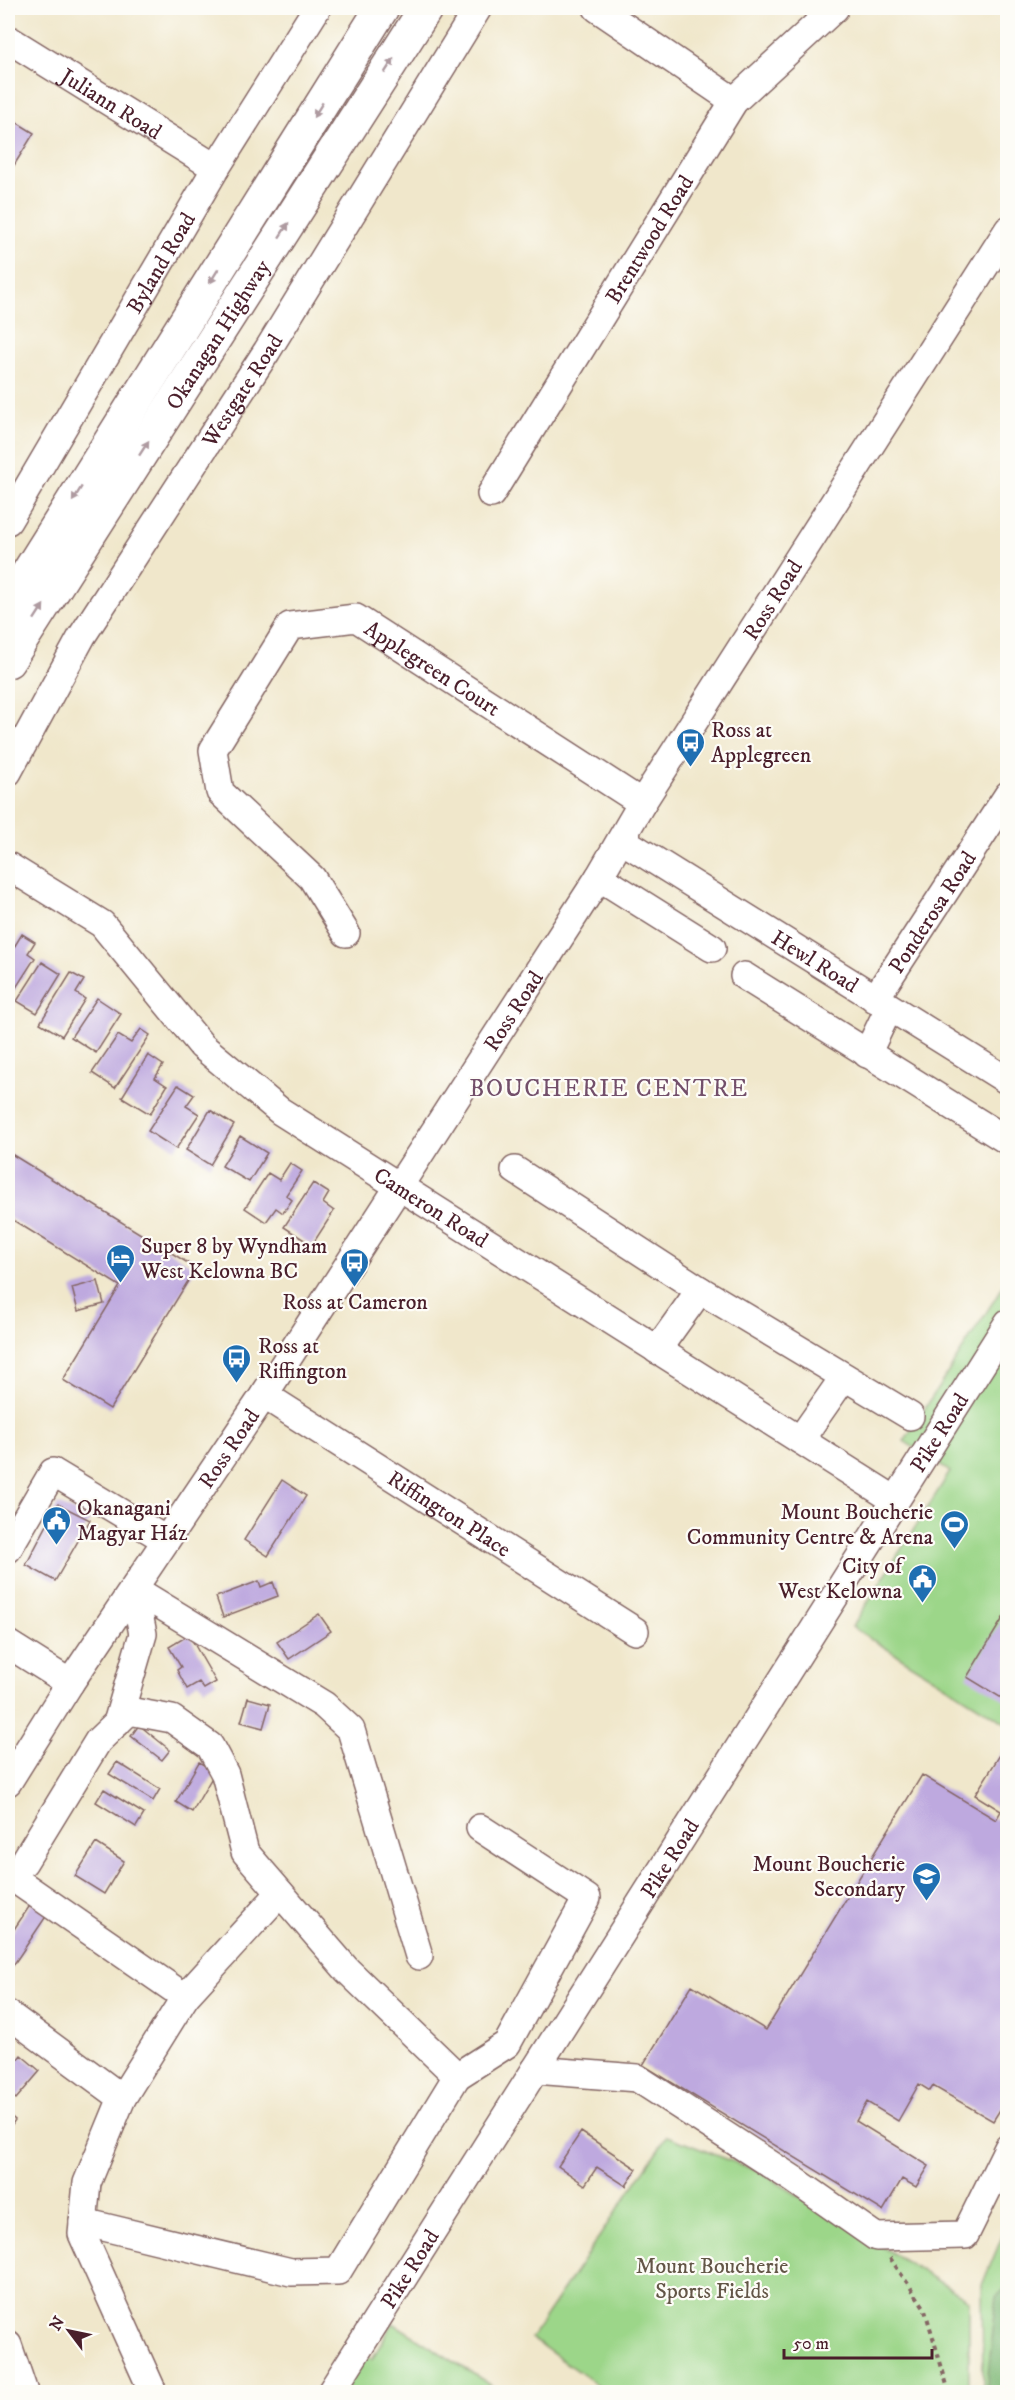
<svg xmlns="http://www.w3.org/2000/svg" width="1015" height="2400" font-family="'IM FELL DW Pica',serif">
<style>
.green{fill:#9cd689;stroke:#737a5a;stroke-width:1.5}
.forest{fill:#7db775;stroke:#646b50;stroke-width:1.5}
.building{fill:#bea9df}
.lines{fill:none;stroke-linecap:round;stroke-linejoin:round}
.minor-casing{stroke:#846563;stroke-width:30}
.highway-casing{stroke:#846563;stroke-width:36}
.path{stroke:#846563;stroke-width:4;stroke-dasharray:4.5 4.5;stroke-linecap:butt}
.minor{stroke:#fff;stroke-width:27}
.highway{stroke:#fff;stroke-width:33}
.oneway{fill:#ae9aa0}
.labels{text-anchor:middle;stroke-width:4.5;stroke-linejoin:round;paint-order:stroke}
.street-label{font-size:22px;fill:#4a1f2b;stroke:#fdfcf7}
.poi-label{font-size:22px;fill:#4a1f2b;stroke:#fdfcf7;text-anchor:start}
.park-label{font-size:22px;fill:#635647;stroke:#fdfcf7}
.neighbourhood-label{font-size:24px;letter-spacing:1.5px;fill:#734f6a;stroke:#fdfcf7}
</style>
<rect width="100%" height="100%" fill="#fdfcf7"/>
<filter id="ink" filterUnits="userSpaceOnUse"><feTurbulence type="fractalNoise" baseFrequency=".0167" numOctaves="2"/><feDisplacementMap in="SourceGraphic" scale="12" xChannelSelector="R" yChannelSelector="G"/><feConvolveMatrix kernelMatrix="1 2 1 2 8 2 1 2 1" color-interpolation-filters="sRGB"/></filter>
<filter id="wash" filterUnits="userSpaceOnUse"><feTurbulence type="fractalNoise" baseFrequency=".008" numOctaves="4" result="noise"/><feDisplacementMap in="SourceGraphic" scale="24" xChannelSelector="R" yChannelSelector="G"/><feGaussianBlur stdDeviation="1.35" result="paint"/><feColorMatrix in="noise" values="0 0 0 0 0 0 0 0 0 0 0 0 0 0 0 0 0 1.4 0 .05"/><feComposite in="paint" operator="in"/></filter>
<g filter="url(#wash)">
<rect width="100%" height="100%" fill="#f0e7cb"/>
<path class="green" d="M1007 1280V1724L852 1627 950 1472 904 1441Z
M667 2136 760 2172 969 2300V2392H607L531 2338Z
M1007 2225V2392H983L982 2285Z
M393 2323 502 2392H340L363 2354 372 2359Z"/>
<path class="forest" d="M1007 2287V2392H986L997 2296Z"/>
<g id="blocks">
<path class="building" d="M8 117 34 133 8 175Z
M22 934 35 942 28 953 35 958 12 994 8 991V957Z
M42 962 61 974 37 1013 17 1001Z
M71 973 84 980 76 993 85 999 62 1036 40 1023Z
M97 998 121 1014 96 1053 71 1037Z
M141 1029 150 1035 115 1088 92 1073 118 1035 131 1043Z
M148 1055 163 1065 155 1078 167 1086 150 1114 122 1097Z
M178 1085 194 1095 186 1106 199 1114 176 1149 148 1131Z
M210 1110 234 1125 210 1165 186 1150Z
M240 1136 267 1153 249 1182 222 1166Z
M8 1152 196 1268 110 1409 63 1380 120 1286 8 1217Z
M290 1163 302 1171 286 1195 292 1200 283 1213 276 1208 266 1222 245 1208 268 1173 279 1180Z
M313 1183 329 1193 323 1203 334 1211 312 1245 284 1227Z
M98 1281 104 1304 78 1311 72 1288Z
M282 1480 306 1496 268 1556 244 1540Z
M58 1504 90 1520 55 1581 26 1565Z
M259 1581 261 1587 273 1582 278 1596 223 1617 216 1597Z
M1008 1610V1702L967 1677Z
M319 1614 331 1631 289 1659 277 1642Z
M189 1635 216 1682 204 1689 199 1682 187 1689 177 1670 181 1667 169 1647Z
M248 1698 270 1704 263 1728 241 1722Z
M139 1725 170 1750 162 1760 131 1736Z
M1008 1742V2097L993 2121 933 2086 930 2091 919 2084 898 2121 867 2102 856 2121 929 2166 916 2187 902 2179 883 2211 643 2065 692 1985 766 2030 922 1775 996 1820 1001 1811 975 1795Z
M117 1762 160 1789 153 1801 109 1774Z
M199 1762 215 1772 192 1812 176 1802Z
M104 1789 144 1814 136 1827 96 1802Z
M96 1843 124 1861 104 1894 75 1876Z
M33 1901 49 1912 8 1973V1938Z
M21 2055 40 2071 16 2099 8 2092V2072Z
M8 2114 15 2120 8 2130Z
M581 2132 637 2169 626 2186 597 2167 585 2185 558 2166Z"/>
</g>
</g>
<g filter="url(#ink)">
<use href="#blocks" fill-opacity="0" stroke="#846563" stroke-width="1.5"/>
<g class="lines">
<defs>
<g id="minor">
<path d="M597 8 734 101"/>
<path id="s1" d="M8 39 216 168"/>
<path id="s2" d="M491 494 734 101 835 8"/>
<path id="s3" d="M8 521 216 168 317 8"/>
<path id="s4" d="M8 772 82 636 267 351 478 8"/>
<path id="s5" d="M622 840 1008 1081"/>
<path id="s6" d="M8 866 102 924 202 1046 280 1111 895 1500"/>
<path d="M599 877 712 948"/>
<path id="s7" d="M346 933 312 878 220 792 213 750 290 626 356 618 642 803"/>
<path d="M744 976 1008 1141"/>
<path id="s8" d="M875 999 1008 795"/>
<path d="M867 1054 889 1008"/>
<path d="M515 1170 700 1290 657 1350"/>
<path d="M700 1290 910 1416"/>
<path id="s9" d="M264 1395 635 1631"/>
<path d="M800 1440 844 1377"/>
<path d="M8 1549 53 1472 166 1540"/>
<path d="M8 1644 70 1683"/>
<path d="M117 1723 143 1634 134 1589 324 1705 351 1730 419 1956"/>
<path id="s10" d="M8 1782 70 1683 264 1395 599 877 642 803 1008 230"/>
<path d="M10 1876 185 1997"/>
<path d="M8 1879 24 1862 98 1741 129 1711 172 1719 210 1746 225 1774 245 1852 347 1970 457 2076 338 2271 291 2272 83 2222"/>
<path d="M8 2014 122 2098 87 2183 82 2234 153 2392"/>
<path d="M535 2070 637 2078 793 2179 876 2237 965 2235 1008 2148"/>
<path d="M457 2076 507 2044 587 1898 480 1828"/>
<path d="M122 2098 185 1997 280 1893"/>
<path d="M8 2345 24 2392"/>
<path id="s11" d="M331 2392 1008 1323"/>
</g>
<g id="highway">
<path d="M8 605 382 8"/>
<path id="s12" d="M8 661 426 8"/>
</g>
</defs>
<use href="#minor" class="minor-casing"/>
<use href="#highway" class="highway-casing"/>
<path class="path" d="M890 2258 924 2307 949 2392"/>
<use href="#minor" class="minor"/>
<use href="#highway" class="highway"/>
</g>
<defs><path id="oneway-solid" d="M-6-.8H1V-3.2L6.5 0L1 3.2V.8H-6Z" transform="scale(1.5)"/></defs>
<g class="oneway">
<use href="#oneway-solid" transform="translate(389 66) rotate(-57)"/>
<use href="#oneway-solid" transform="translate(318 110) rotate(122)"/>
<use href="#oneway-solid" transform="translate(284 230) rotate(-57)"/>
<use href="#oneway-solid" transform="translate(214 276) rotate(122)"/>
<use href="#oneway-solid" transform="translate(144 448) rotate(-57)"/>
<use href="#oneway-solid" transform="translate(77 494) rotate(122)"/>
<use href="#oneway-solid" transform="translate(39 612) rotate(-57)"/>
</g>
</g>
<defs>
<symbol id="bus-pin" viewBox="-11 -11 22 30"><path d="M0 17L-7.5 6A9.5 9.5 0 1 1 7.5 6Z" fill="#1f6fb2" stroke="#fdfcf7"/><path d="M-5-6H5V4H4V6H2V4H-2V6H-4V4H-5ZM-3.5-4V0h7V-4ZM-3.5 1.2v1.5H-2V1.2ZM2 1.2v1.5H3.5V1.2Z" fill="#fff"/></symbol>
<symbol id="hotel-pin" viewBox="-11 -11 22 30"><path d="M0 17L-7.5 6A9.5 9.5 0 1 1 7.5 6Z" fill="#1f6fb2" stroke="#fdfcf7"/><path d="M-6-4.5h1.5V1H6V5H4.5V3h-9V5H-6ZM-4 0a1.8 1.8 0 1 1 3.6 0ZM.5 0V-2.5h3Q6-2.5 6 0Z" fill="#fff"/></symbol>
<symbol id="civic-pin" viewBox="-11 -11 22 30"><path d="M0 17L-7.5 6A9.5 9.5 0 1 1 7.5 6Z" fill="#1f6fb2" stroke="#fdfcf7"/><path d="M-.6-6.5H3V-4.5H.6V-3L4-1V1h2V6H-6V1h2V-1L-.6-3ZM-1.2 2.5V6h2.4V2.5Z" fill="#fff"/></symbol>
<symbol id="stadium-pin" viewBox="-11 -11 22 30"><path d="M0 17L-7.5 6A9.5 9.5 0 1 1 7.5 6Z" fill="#1f6fb2" stroke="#fdfcf7"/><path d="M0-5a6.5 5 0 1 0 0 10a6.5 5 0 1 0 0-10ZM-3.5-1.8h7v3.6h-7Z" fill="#fff"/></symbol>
<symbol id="school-pin" viewBox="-11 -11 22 30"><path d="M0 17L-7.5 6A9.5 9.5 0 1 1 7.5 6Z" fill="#1f6fb2" stroke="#fdfcf7"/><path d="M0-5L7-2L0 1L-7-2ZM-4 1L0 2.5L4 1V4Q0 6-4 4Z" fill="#fff"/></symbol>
</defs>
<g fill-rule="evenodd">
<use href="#bus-pin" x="674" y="726" width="33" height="45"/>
<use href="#hotel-pin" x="104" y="1242" width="33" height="45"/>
<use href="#bus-pin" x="338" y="1246" width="33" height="45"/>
<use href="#bus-pin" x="220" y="1342" width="33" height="45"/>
<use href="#civic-pin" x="40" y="1504" width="33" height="45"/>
<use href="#stadium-pin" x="938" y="1508" width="33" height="45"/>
<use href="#civic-pin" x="906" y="1562" width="33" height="45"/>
<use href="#school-pin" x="910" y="1860" width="33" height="45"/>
</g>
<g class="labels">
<g class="street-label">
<text dy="8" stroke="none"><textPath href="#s1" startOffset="122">Juliann Road</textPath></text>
<text dy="8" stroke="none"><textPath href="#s2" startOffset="300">Brentwood Road</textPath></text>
<text dy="8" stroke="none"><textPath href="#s3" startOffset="300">Byland Road</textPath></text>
<text dy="8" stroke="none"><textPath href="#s12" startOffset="388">Okanagan Highway</textPath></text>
<text dy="8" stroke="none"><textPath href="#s4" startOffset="448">Westgate Road</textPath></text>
<text dy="8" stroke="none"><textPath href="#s10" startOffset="1408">Ross Road</textPath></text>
<text dy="8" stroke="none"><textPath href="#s7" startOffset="537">Applegreen Court</textPath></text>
<text dy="8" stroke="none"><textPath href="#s8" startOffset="104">Ponderosa Road</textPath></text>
<text dy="8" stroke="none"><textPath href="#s5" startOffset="228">Hewl Road</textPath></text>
<text dy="8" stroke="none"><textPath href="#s10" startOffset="922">Ross Road</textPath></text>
<text dy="8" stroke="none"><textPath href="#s6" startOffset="549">Cameron Road</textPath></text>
<text dy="8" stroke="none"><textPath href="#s11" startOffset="1136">Pike Road</textPath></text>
<text dy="8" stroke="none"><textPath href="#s10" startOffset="400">Ross Road</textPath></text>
<text dy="8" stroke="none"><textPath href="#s9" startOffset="220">Riffington Place</textPath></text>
<text dy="8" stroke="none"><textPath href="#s11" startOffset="632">Pike Road</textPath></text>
<text dy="8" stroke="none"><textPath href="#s11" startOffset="146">Pike Road</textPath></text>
</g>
<g class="poi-label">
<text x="711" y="737">Ross at<tspan x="711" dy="25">Applegreen</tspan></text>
<text x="141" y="1253">Super 8 by Wyndham<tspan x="141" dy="25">West Kelowna BC</tspan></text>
<text x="355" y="1309" text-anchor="middle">Ross at Cameron</text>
<text x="258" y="1353">Ross at<tspan x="258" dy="25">Riffington</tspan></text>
<text x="77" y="1515">Okanagani<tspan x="77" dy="25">Magyar Ház</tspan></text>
<text x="933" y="1519" text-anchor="end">Mount Boucherie<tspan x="933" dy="25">Community Centre &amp; Arena</tspan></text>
<text x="902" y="1573" text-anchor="end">City of<tspan x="902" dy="25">West Kelowna</tspan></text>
<text x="905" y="1871" text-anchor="end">Mount Boucherie<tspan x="905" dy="25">Secondary</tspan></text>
</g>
<g class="park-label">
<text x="712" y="2273">Mount Boucherie<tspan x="712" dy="25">Sports Fields</tspan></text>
</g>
<g class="neighbourhood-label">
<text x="609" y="1096">BOUCHERIE CENTRE</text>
</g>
</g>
<rect width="1015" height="2400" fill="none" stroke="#fdfcf7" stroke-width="30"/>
<g transform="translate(69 2331) rotate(302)" stroke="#fdfcf7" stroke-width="4.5" paint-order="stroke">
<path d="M0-4.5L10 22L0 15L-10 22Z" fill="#4a1f2b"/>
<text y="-9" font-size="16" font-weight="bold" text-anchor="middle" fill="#4a1f2b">N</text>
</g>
<path d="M784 2349v9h148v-9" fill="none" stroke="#4a1f2b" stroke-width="3"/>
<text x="793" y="2349" font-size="18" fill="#4a1f2b" stroke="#fdfcf7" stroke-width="4.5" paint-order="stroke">50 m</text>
</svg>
